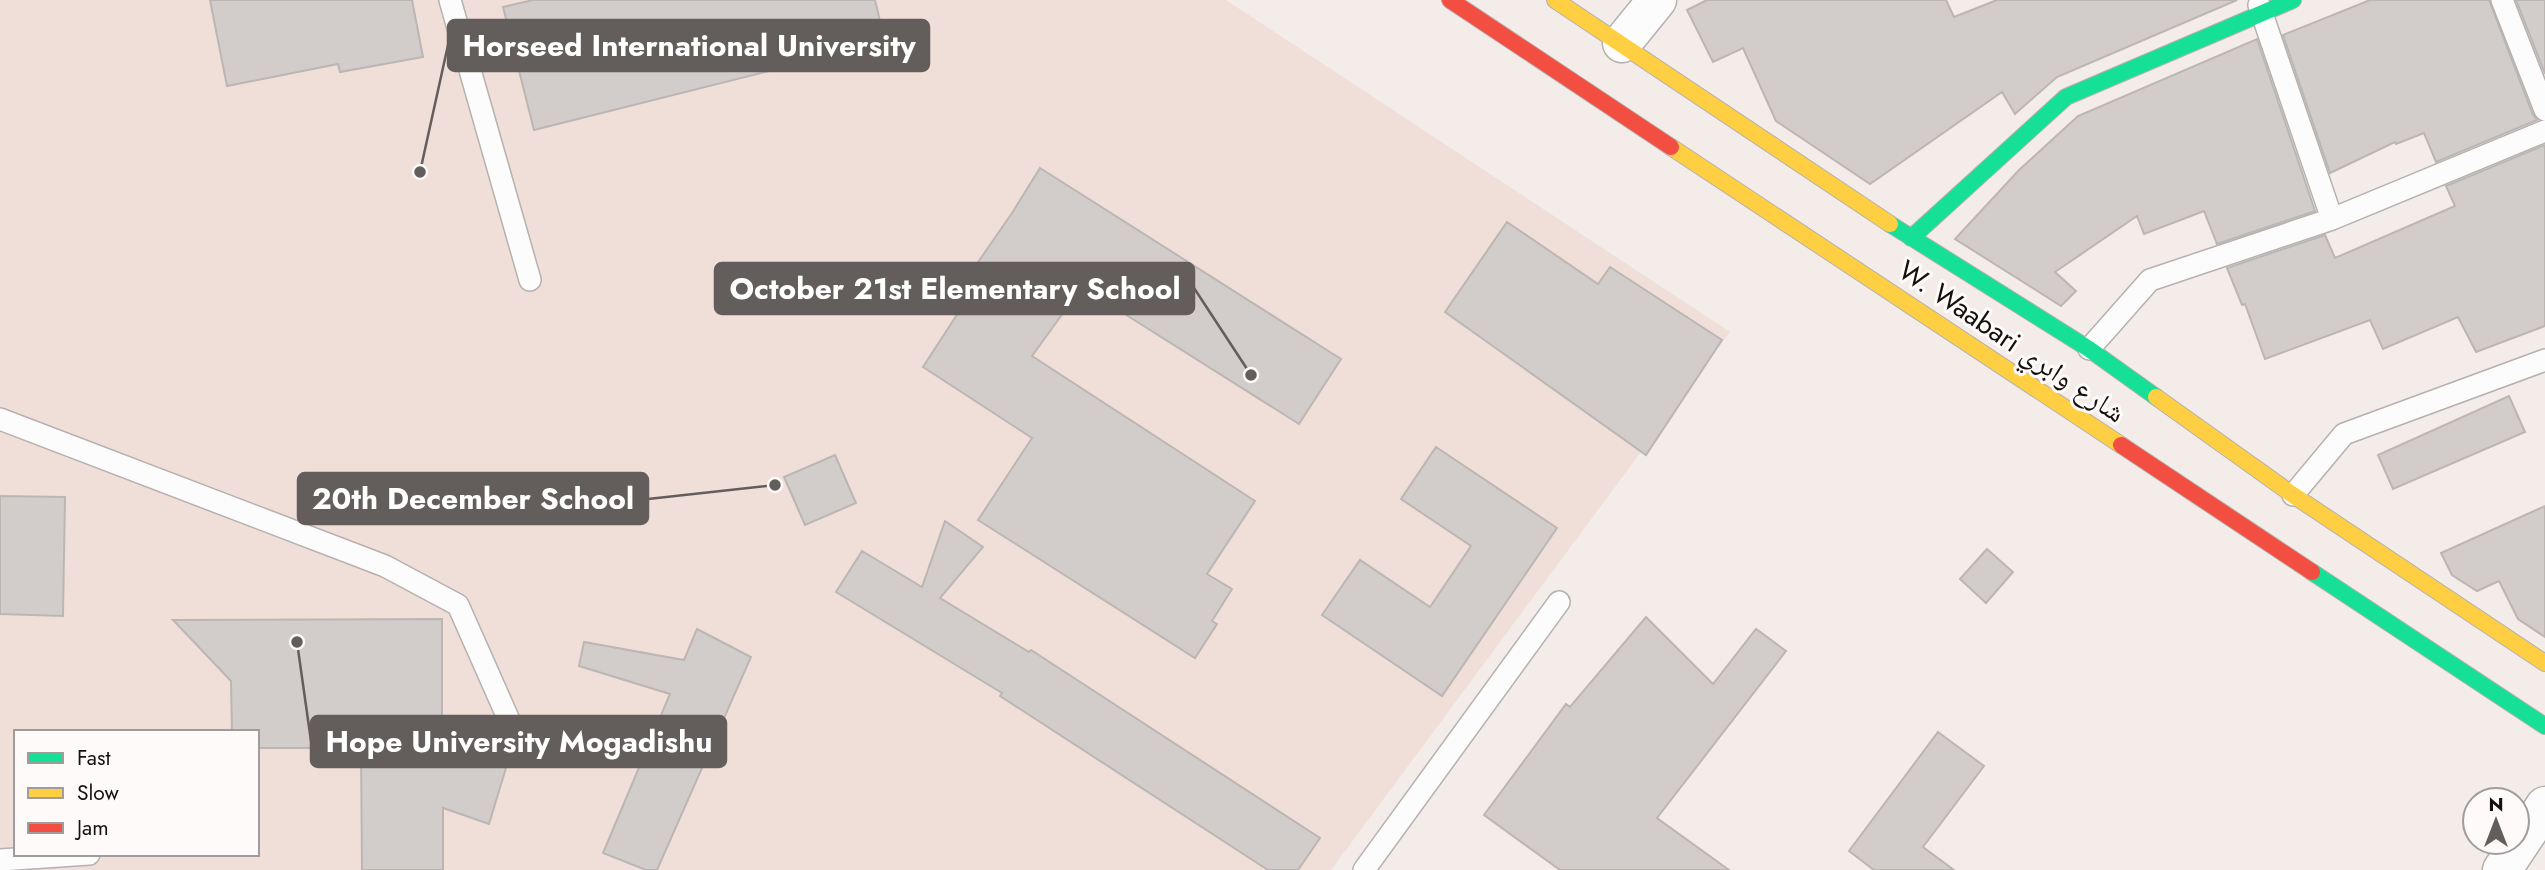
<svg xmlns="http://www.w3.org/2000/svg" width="2545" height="870" font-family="Jost,'Noto Naskh Arabic',sans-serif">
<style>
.built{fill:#f0dfd9;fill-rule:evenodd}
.building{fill:#d2cdca;stroke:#bcb6b3;stroke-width:2}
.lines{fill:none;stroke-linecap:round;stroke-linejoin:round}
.lane-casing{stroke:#b6b0ae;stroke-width:24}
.street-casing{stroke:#b6b0ae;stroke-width:41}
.fast-casing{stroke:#b6b0ae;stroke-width:18}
.slow-casing{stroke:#b6b0ae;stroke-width:18}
.jam-casing{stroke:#b6b0ae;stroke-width:18}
.lane{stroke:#fdfcfc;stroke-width:21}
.street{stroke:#fdfcfc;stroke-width:38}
.fast{stroke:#16e098;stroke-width:16}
.slow{stroke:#ffcf43;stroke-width:16}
.jam{stroke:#f24e42;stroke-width:16}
.labels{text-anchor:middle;stroke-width:6;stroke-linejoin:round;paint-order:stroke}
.street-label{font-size:28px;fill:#15100e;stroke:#fdfaf9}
.leader{fill:none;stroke:#635d5b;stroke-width:2.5}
.callout-dot{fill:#635d5b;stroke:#fdfaf9;stroke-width:2.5}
.callout{fill:#635d5b;stroke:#635d5b;stroke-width:2.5}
.callout-label{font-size:30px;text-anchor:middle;font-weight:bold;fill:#fff}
</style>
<rect width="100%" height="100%" fill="#f4ece9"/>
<path class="built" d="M0 0H1226L1730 332 1331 870H0ZM16 732H257V854H16Z"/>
<path class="building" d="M210 0H412L423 57 340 72 338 64 227 86Z
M533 0H875L885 42 534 130 503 7Z
M1707 0H1946L1954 17 1997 0H2237L2057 77 2015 114 2002 92 1870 184 1776 121 1743 48 1713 62 1687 10Z
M2370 0H2489L2533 115 2537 120 2436 162 2424 133 2396 144 2395 142 2330 173 2283 35Z
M2516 0H2545V74Z
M2257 39 2315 211 2217 244 2204 211 2144 234 2137 216 2055 272 2076 291 2061 306 1955 239 2019 170 2078 116Z
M2545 145V326L2476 352 2458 317 2383 349 2370 320 2265 359 2245 304 2242 305 2227 268 2325 235 2335 258 2455 206 2446 186Z
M1040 168 1341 359 1299 424 1082 287 1032 356 1255 501 1207 574 1232 589 1212 621 1217 624 1195 658 978 520 1032 438 923 367 973 290 963 284 1012 213Z
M1507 222 1598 284 1610 267 1722 340 1646 455 1445 312Z
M2509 396 2525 432 2393 489 2378 455Z
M1436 447 1557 528 1442 696 1322 615 1360 560 1430 607 1471 546 1401 499Z
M835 455 856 503 805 525 784 477Z
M0 496 65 497 63 616 0 614Z
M2545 506V637L2518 619 2499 581 2477 591 2452 575 2441 553Z
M945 521 983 547 940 598 1029 652 1031 650 1320 838 1298 870H1268L1000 696 1002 693 836 592 862 551 922 587Z
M1987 549 2013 572 1986 603 1960 579Z
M1646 617 1713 684 1756 629 1786 651 1657 818 1729 870H1560L1484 815 1566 704 1570 707Z
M442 619V731L476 732 477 759 506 768 489 824 443 808V870H362L361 748H257V732H232L231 681 173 620Z
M697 629 751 657 657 870H646L603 853 670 694 579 666 584 642 684 660Z
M1938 732 1984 766 1923 847 1954 870H1874L1849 851Z"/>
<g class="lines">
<defs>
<path id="lane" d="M450 0 530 280
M2502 0 2545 110
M2259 5 2332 219
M2089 349 2150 280 2332 219 2545 131
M0 419 385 566 458 605 512 727
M2293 495 2344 434 2545 360
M0 860 89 854
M1364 870 1559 602"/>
<path id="street" d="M1622 43 1657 0
M2502 870 2545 806"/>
<path id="fast" d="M1890 224 2089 349 2156 397
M1911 238 2066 97 2293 0
M2312 572 2545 726"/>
<path id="slow" d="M1555 0 1890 224
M1671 147 2121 445
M2156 397 2293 495 2545 663"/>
<path id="jam" d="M1450 0 1671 147
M2121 445 2312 572"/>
</defs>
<use href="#lane" class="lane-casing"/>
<use href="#street" class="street-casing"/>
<use href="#fast" class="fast-casing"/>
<use href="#slow" class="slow-casing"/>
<use href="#jam" class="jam-casing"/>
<use href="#lane" class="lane"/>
<use href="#street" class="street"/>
<use href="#fast" class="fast"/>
<use href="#slow" class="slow"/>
<use href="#jam" class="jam"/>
</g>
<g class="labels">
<g class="street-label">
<text transform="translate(2012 341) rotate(34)" y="10">W. Waabari شارع وابري</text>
</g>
</g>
<path class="leader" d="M420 172L448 45M1251 375L1194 288M775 485L648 499M297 642L311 741"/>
<g class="callout-dot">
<circle cx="420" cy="172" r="7"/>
<circle cx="1251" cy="375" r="7"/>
<circle cx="775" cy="485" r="7"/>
<circle cx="297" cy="642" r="7"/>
</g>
<g class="callout">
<rect x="448" y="20" width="481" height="51" rx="7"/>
<rect x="715" y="263" width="479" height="51" rx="7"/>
<rect x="298" y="473" width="350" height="51" rx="7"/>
<rect x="311" y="716" width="415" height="51" rx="7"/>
</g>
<g class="callout-label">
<text x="689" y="56">Horseed International University</text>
<text x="955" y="299">October 21st Elementary School</text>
<text x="473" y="509">20th December School</text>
<text x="519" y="752">Hope University Mogadishu</text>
</g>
<rect x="14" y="730" width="245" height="126" fill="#fdfaf9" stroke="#a09c9b" stroke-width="2"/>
<rect x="28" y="753" width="35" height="10" fill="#16e098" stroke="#a09c9b" stroke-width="2"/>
<text x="77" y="765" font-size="21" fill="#15100e">Fast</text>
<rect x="28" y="788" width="35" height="10" fill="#ffcf43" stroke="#a09c9b" stroke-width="2"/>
<text x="77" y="800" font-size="21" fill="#15100e">Slow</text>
<rect x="28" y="823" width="35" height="10" fill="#f24e42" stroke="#a09c9b" stroke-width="2"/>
<text x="77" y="835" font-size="21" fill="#15100e">Jam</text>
<g transform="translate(2496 821)"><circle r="33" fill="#fdfaf9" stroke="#a09c9b" stroke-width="2"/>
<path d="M0-5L12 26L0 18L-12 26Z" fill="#635d5b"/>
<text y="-10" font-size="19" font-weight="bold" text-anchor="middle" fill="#15100e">N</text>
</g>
</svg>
